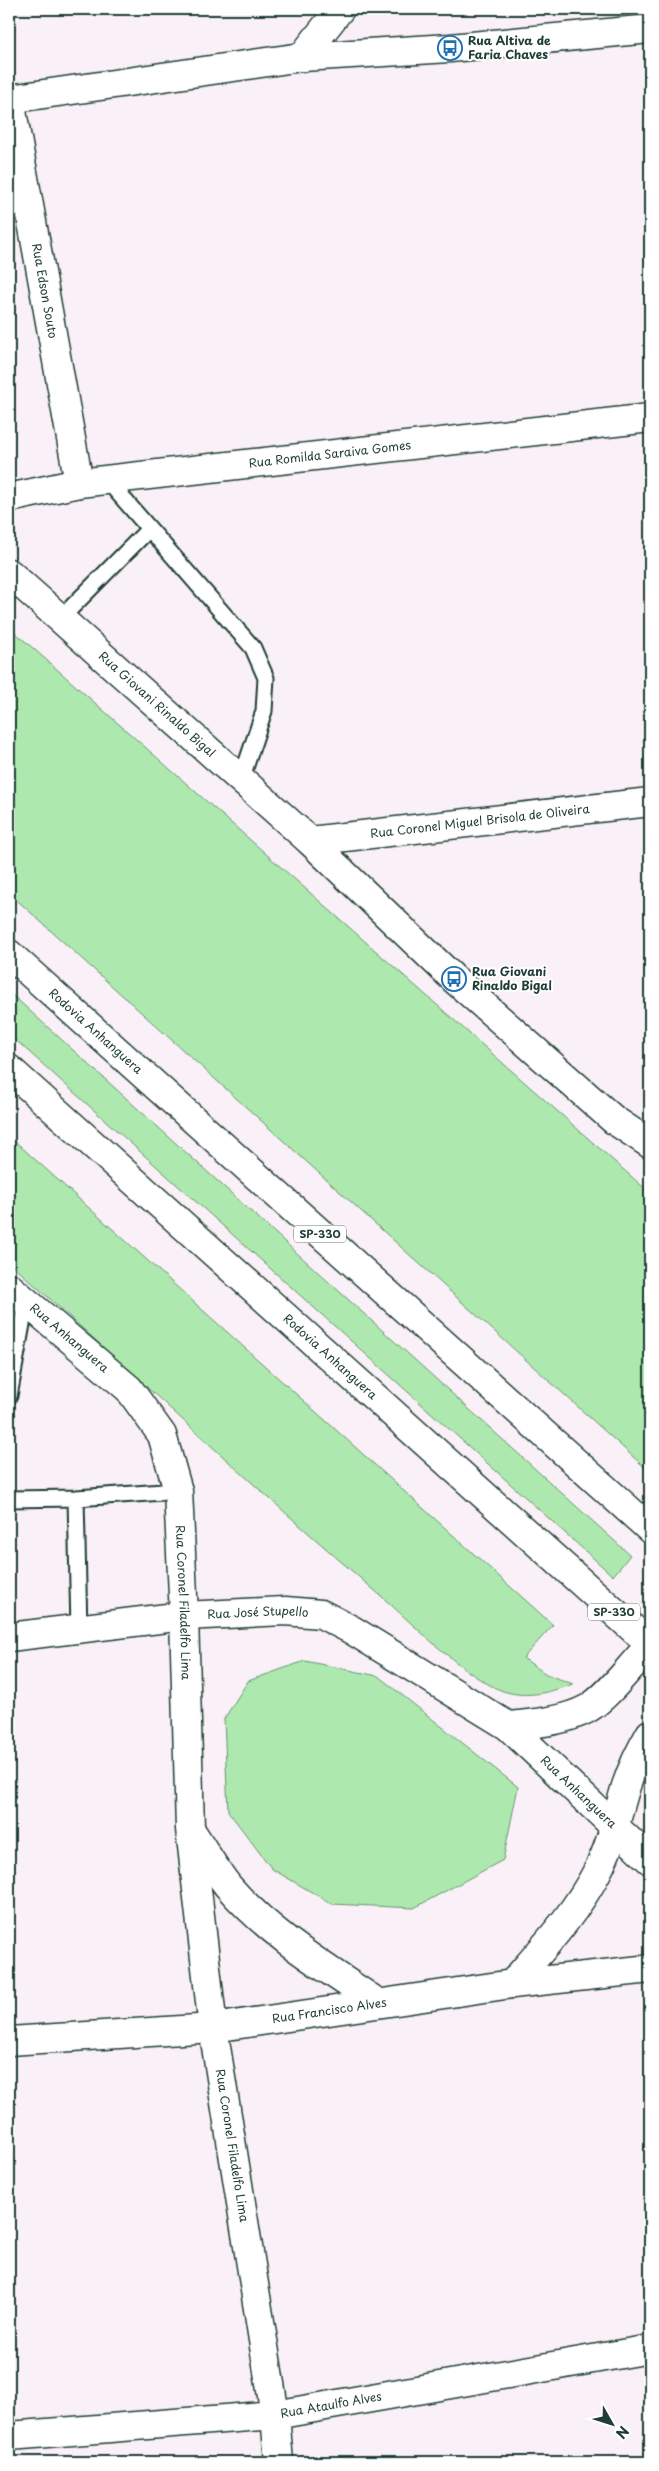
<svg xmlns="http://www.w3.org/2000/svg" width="659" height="2471" font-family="'Playpen Sans',sans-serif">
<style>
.green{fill:#ade9ae;stroke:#669371}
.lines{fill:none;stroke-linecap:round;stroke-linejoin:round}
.service-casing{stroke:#1f3d34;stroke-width:19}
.minor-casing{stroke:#1f3d34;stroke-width:31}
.tertiary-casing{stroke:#1f3d34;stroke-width:31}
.secondary-casing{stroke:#1f3d34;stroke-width:31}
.motorway-casing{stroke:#1f3d34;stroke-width:31}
.service{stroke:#fff;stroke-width:15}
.minor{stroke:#fff;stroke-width:28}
.tertiary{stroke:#fff;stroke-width:28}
.secondary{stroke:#fff;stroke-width:28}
.motorway{stroke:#fff;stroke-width:28}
.labels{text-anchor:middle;stroke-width:4;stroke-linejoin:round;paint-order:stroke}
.shield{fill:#fff;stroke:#627771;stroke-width:1}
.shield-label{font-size:11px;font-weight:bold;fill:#1f3d34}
.poi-label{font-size:12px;font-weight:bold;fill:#1f3d34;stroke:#fff;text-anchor:start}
.street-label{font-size:12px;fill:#1f3d34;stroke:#fff}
</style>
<rect width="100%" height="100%" fill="#faf0f7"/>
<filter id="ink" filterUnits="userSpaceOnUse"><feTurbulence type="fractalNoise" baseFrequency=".02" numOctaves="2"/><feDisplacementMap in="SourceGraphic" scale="10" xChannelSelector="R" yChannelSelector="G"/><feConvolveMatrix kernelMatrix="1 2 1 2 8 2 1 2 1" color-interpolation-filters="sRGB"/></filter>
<g filter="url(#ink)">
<path class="green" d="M9 627 650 1193V1472L9 893Z
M9 992 630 1555 613 1576 9 1034Z
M9 1136 553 1625 523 1658 546 1674 573 1684C550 1692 528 1699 503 1691 466 1678 412 1623 381 1596 254 1488 133 1373 9 1262Z
M305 1661 378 1676 518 1787 503 1860 414 1908 332 1904 272 1869 228 1811 224 1719 248 1681Z"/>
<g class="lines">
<defs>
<path id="service" d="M107 480 253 648 266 678 264 711 241 780
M60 619 149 529
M9 1396 26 1302
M76 1498 79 1629
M9 1499 76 1498 178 1491"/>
<g id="minor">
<path d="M302 57 340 9"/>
<path d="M9 99 302 57 450 48 650 29"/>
<path id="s1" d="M10 100 79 483"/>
<path id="s2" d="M9 498 79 483 650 418"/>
<path id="s3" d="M310 841 650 802"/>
<path d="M9 1637 184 1616"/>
<path id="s4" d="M279 2462 275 2415 650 2349"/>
</g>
<g id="tertiary">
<path id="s5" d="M9 1287 129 1389 162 1435 178 1491 184 1616 190 1829 213 2028 275 2415 9 2436"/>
<path id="s6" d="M184 1616 285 1611 321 1614 352 1630 508 1726 650 1860"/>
<path d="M508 1726C535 1723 562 1722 587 1709 607 1698 634 1662 650 1645"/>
<path d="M192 1832C204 1850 215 1870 228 1886 269 1934 326 1968 378 2003"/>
<path d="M512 1984C543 1948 576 1913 598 1870 612 1843 617 1815 626 1786 632 1768 640 1751 650 1734"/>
<path id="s7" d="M9 2041 213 2028 512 1984 650 1969"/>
</g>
<g id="secondary">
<path id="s8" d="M9 573 310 841 454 979 614 1120 650 1144"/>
</g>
<g id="motorway">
<path id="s9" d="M9 954 650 1529"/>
<path id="s10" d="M9 1069 650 1644"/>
</g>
</defs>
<use href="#service" class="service-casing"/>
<use href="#minor" class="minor-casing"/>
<use href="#tertiary" class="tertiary-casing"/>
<use href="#secondary" class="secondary-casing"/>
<use href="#motorway" class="motorway-casing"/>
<use href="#service" class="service"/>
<use href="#minor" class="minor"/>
<use href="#tertiary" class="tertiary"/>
<use href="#secondary" class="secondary"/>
<use href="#motorway" class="motorway"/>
</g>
</g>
<defs>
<symbol id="bus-ring" viewBox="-11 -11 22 22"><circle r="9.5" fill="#fff" stroke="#1f6fb2" stroke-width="1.5"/><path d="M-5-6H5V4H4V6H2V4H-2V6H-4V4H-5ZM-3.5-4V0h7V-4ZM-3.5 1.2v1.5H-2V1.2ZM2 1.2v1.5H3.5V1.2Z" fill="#1f6fb2"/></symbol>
</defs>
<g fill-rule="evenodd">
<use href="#bus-ring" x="436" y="34" width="28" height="28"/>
<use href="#bus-ring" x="440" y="965" width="28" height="28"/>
</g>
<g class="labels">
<g class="shield">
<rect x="294" y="1225.5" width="52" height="17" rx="4"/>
<rect x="588" y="1603.5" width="52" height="17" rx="4"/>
</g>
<g class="shield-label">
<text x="320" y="1238">SP-330</text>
<text x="614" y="1616">SP-330</text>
</g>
<g class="poi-label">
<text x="468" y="45">Rua Altiva de<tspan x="468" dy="14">Faria Chaves</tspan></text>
<text x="472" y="976">Rua Giovani<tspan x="472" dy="14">Rinaldo Bigal</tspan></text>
</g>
<g class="street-label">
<text dy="4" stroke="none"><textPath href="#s1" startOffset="194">Rua Edson Souto</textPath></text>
<text dy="4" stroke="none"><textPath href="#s2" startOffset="324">Rua Romilda Saraiva Gomes</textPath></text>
<text dy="4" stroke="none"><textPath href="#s8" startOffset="198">Rua Giovani Rinaldo Bigal</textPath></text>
<text dy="4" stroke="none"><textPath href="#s3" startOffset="171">Rua Coronel Miguel Brisola de Oliveira</textPath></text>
<text dy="4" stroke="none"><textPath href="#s9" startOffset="116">Rodovia Anhanguera</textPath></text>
<text dy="4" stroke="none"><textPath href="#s5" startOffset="79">Rua Anhanguera</textPath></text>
<text dy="4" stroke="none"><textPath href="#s10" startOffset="431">Rodovia Anhanguera</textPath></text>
<text dy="4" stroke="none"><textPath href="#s5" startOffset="384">Rua Coronel Filadelfo Lima</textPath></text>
<text dy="4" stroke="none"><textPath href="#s6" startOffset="74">Rua José Stupello</textPath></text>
<text dy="4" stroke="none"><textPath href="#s6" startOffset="452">Rua Anhanguera</textPath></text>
<text dy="4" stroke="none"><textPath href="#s7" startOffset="322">Rua Francisco Alves</textPath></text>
<text dy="4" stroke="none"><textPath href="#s5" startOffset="930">Rua Coronel Filadelfo Lima</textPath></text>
<text dy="4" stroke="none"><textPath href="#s4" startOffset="104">Rua Ataulfo Alves</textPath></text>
</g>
</g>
<rect width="659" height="2471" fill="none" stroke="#fff" stroke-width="30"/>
<rect x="15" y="15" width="629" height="2441" fill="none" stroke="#1f3d34" stroke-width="2" filter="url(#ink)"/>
<g transform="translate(612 2424) rotate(129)" stroke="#ffffff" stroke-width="4" paint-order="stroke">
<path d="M0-4L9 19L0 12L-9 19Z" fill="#1f3d34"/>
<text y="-8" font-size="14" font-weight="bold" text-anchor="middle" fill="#1f3d34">N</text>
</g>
</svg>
